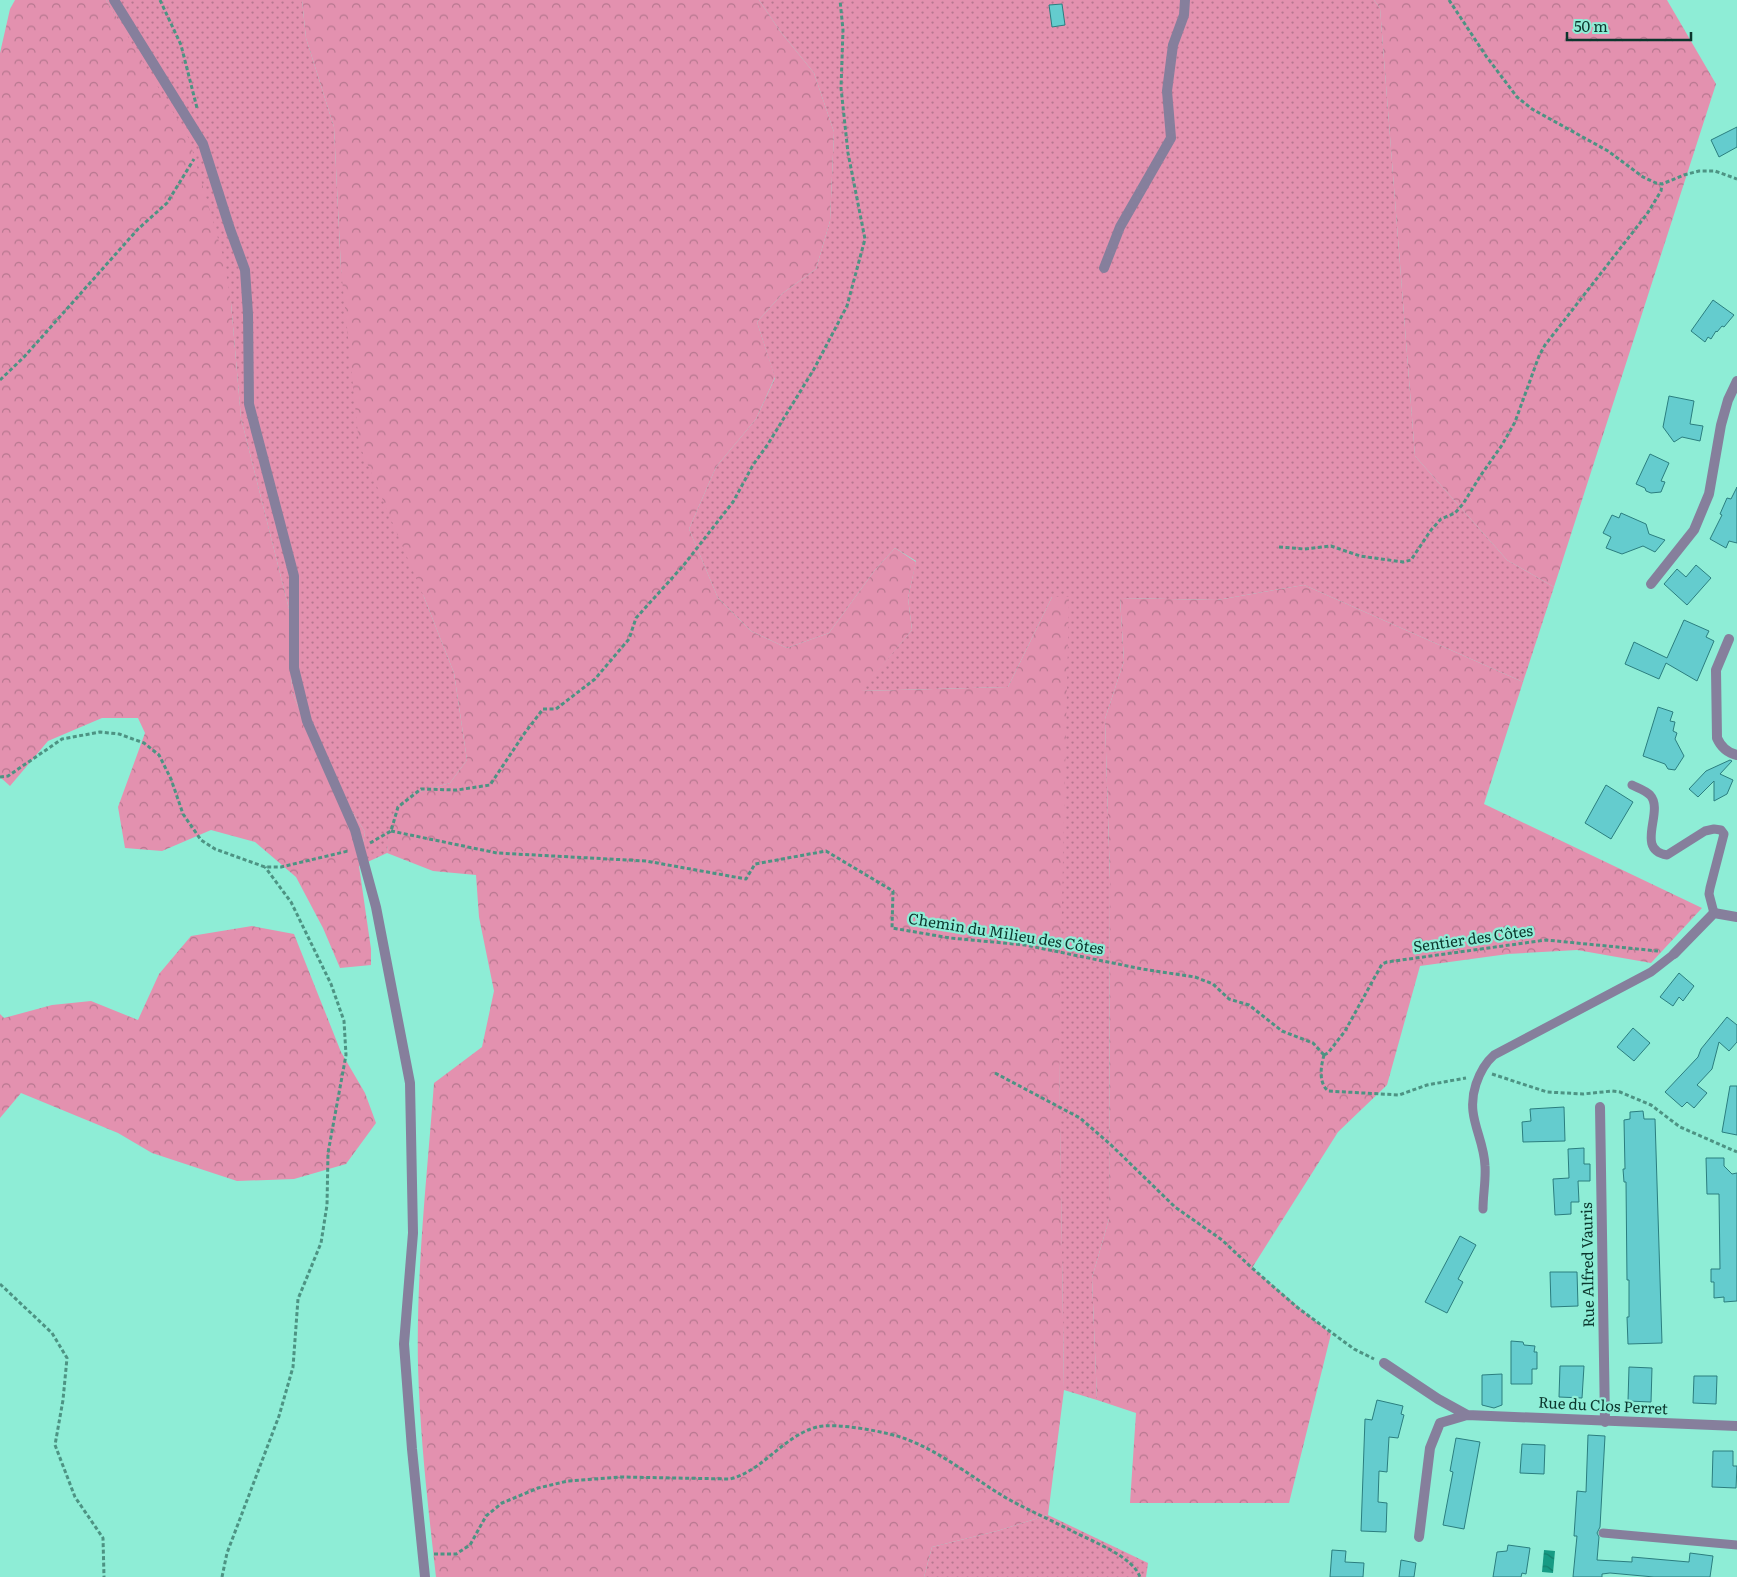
<svg xmlns="http://www.w3.org/2000/svg" width="1737" height="1577" font-family="Literata,serif">
<style>
.grass{fill:url(#grass-dots)}
.forest{fill:url(#forest-crowns)}
.water{fill:url(#water-waves)}
.building{fill:#64ccce;stroke:#2b7e7f}
.lines{fill:none;stroke-linecap:round;stroke-linejoin:round}
.path{stroke:#4d9383;stroke-width:3;stroke-dasharray:4 2.5;stroke-linecap:butt}
.service{stroke:#867f9c;stroke-width:9}
.minor{stroke:#867f9c;stroke-width:10}
.labels{text-anchor:middle;stroke-width:4.5;stroke-linejoin:round;paint-order:stroke}
.street-label{font-size:15px;fill:#0b362d;stroke:#8eedd6}
</style>
<defs>
<pattern id="grass-dots" width="8" height="8" patternUnits="userSpaceOnUse" patternTransform="scale(1.25)"><rect width="8" height="8" fill="#e391af"/><path d="M2 2h.1M6 6h.1" fill="none" stroke="#b6778f" stroke-width="1.8" stroke-linecap="round"/></pattern>
<pattern id="forest-crowns" width="20" height="18" patternUnits="userSpaceOnUse" patternTransform="scale(1.25)"><rect width="20" height="18" fill="#e391af"/><path d="M2 6a3 3 0 1 1 6 0M12 15a3 3 0 1 1 6 0" fill="none" stroke="#b6778f"/></pattern>
<pattern id="water-waves" width="16" height="10" patternUnits="userSpaceOnUse" patternTransform="scale(1.25)"><rect width="16" height="10" fill="#179b84"/><path d="M0 5q4-4 8 0t8 0" fill="none" stroke="#137f6c"/></pattern>
</defs>
<rect width="100%" height="100%" fill="#8eedd6"/>
<path class="grass" d="M106 0H302L306 38 334 127 341 269 424 597 454 673 467 760 450 783 412 794 391 819 387 853 359 866 365 832 325 769 292 692 289 609 241 418 231 303 125 33Z
M759 0H1374L1380 8 1415 456 1507 560 1554 587 1523 682 1304 585 1217 600 1120 598 1124 661 1105 719 1110 880 1109 1219 1092 1278 1097 1400 1064 1390 1052 597 1008 687 860 691 912 630 908 598 916 561 895 548 875 570 829 633 787 648 751 631 718 598 689 529 716 467 756 419 775 378 757 322 783 293 816 269 830 221 834 132 814 73 780 31Z
M1048 1515 1148 1563 1146 1577H924L932 1547 997 1531Z"/>
<path class="forest" d="M15 0H106L189 139 224 259 231 303 241 418 289 609 292 692 325 769 365 832 359 866 371 949V965L340 968 323 928 296 877 255 842 211 830 162 851 125 848 118 807 145 733 138 718H102L48 741 10 786 0 777V53L10 9Z
M302 0H759L780 31 814 73 834 132 830 221 816 269 783 293 757 322 775 377 756 419 716 467 689 529 718 598 751 631 787 648 829 633 875 570 895 548 916 562 908 598 912 630 861 691 1008 687 1052 597H1069L1059 1037 1064 1390 1048 1515 997 1531 932 1547 924 1577H436C428 1507 420 1436 418 1366 416 1272 427 1177 434 1083L482 1047 494 991 479 917 476 875 433 871 387 853 390 819 412 794 450 783 467 760 454 673 424 597 359 444 341 269 334 127 306 38Z
M1374 0H1667L1716 84 1554 587 1507 560 1415 456 1380 8Z
M1304 585 1523 682 1484 804 1702 908 1651 963 1577 950 1508 954 1420 966 1387 1085 1338 1132 1252 1268 1331 1334 1289 1503H1130L1136 1413 1097 1400 1092 1278 1109 1219 1110 880 1105 719 1124 661 1120 598 1217 600Z
M252 926 294 934 341 1052 365 1093 376 1123 346 1164 294 1179 237 1181 152 1153 118 1133 21 1093 0 1118V1014L4 1018 52 1005 91 1001 138 1020 159 974 191 936Z"/>
<path class="water" d="M1544 1550 1555 1551 1553 1573 1542 1572Z"/>
<path class="building" d="M1062 4 1065 25 1052 27 1049 5Z
M1737 127V147L1719 157 1711 140Z
M1713 300 1734 315 1724 327 1722 326 1717 332 1716 331 1711 339 1708 337 1705 342 1691 331Z
M1669 396 1694 401 1690 424 1703 426 1700 441 1682 437 1674 442 1663 427Z
M1650 454 1669 463 1661 481 1665 482 1661 492 1651 493 1646 491 1645 488 1636 484Z
M1737 487V543L1729 541 1726 548 1710 539 1722 515 1720 514 1727 498 1731 499Z
M1621 513 1646 524 1649 534 1665 540 1655 552 1643 546 1622 554 1606 548 1611 537 1603 533 1612 515 1619 518Z
M1696 565 1711 578 1687 605 1664 584 1677 569 1686 577Z
M1684 620 1709 631 1706 637 1714 641 1697 681 1666 663 1659 679 1625 664 1634 642 1667 658Z
M1658 707 1673 712 1670 721 1675 722 1673 731 1677 733 1675 739 1684 756 1675 770 1668 769 1665 764 1643 756Z
M1730 760 1732 761 1720 774 1733 780 1727 794 1714 801V781L1698 797 1689 789 1706 771Z
M1606 785 1633 802 1611 839 1585 823Z
M1679 973 1694 986 1683 1001 1679 997 1673 1006 1660 997Z
M1727 1017 1737 1025V1042L1729 1051 1719 1042 1712 1069 1697 1085 1707 1093 1694 1108 1687 1102 1682 1107 1665 1092 1698 1057 1701 1049Z
M1633 1028 1650 1043 1634 1061 1617 1047Z
M1730 1086H1737V1135L1722 1132Z
M1564 1107 1565 1141 1523 1142 1522 1122 1531 1121 1530 1109Z
M1643 1111 1644 1119H1655L1662 1343 1628 1344 1627 1317H1629V1280H1627L1626 1182H1624L1623 1169H1625L1624 1120 1630 1119V1112Z
M1584 1148V1164H1590V1181H1578L1579 1202H1571V1214L1555 1215 1553 1179 1569 1178 1568 1149Z
M1706 1158H1724V1166L1732 1174 1737 1173V1301L1724 1302V1297L1714 1298V1282H1711V1269H1720L1719 1194H1707Z
M1460 1236 1476 1245 1458 1279 1463 1282 1447 1313 1425 1302Z
M1550 1272H1577L1578 1306 1551 1307Z
M1511 1341 1523 1342 1524 1345 1535 1346 1534 1352H1537V1369H1532V1384H1511Z
M1560 1366H1584L1582 1398 1559 1397Z
M1629 1367 1652 1368 1651 1402 1628 1401Z
M1502 1374V1405L1494 1408 1482 1405V1375Z
M1694 1376H1717L1716 1404 1693 1403Z
M1377 1400 1403 1406 1401 1414 1404 1415 1398 1438 1389 1437 1387 1472 1379 1471 1378 1502 1387 1503 1386 1532 1361 1531 1365 1419 1372 1420Z
M1588 1435 1605 1436 1600 1527 1597 1533 1599 1537 1597 1560 1632 1562V1557L1689 1562 1690 1553 1713 1556 1710 1577H1654L1610 1573 1602 1574V1577H1573L1577 1536H1574L1577 1491 1586 1492Z
M1456 1438 1480 1442 1464 1529 1443 1525 1453 1472 1450 1471Z
M1522 1444 1545 1445 1544 1474 1520 1473Z
M1713 1451H1733V1466H1737L1736 1488 1712 1487Z
M1508 1545 1530 1548 1526 1574 1522 1573 1521 1577H1493L1497 1552 1507 1551Z
M1332 1550 1346 1551 1345 1562 1364 1563 1363 1577H1330Z
M1401 1560 1416 1563 1414 1577H1399Z"/>
<g class="lines">
<path class="path" d="M160 0 181 45 197 108
M1449 0 1486 56 1517 97 1532 109 1608 151 1643 177 1656 183 1662 184 1684 175 1699 171H1715L1737 179
M0 380 24 357 138 229 167 203 194 159
M1279 547 1304 549 1331 546 1360 556 1403 562 1411 560 1431 530 1441 519 1455 513 1463 504 1481 475 1502 445 1515 422 1539 356 1545 345 1647 214 1661 191 1662 184
M0 777 8 776 62 739 100 732 119 734 144 743 159 755 171 779 183 814 201 840 215 849 265 867H281L348 851
M391 831 497 853 646 861 746 879 755 864 826 851 893 891 892 928 950 938 1025 945 1142 969 1195 977 1213 984 1229 999 1249 1005 1282 1031 1313 1043 1324 1055
M370 843 391 831 398 807 421 789 457 790 490 785 524 734 543 709H556L595 679 629 639 636 618 683 566 733 502 753 465 768 444 814 369 847 306 865 239 848 153 841 88 843 30 840 0
M1324 1055C1321 1066 1318 1082 1328 1091L1399 1095 1427 1085 1466 1078
M1324 1055 1328 1053 1345 1031 1382 964 1387 962 1546 940 1658 951
M995 1073 1080 1118 1110 1144 1175 1207 1222 1240 1252 1268 1298 1308 1354 1349 1374 1359
M1492 1074 1547 1092 1583 1094 1612 1091 1620 1092 1651 1105 1680 1127 1737 1152
M0 1284 52 1333 67 1358 63 1400 55 1445 75 1497 103 1538 104 1577
M434 1554H456L470 1545 486 1516 502 1503 538 1488 568 1481 621 1477 730 1479C763 1471 783 1436 817 1427 835 1422 888 1432 906 1439 943 1453 974 1479 1008 1499 1030 1511 1053 1521 1076 1533 1094 1542 1133 1557 1140 1577
M222 1577 227 1553 279 1416 293 1367 298 1299 321 1243 327 1205 328 1153 346 1055 344 1021 331 984 291 902 265 867"/>
<path class="service" d="M1632 785C1638 788 1645 790 1650 795 1665 811 1634 850 1667 855L1705 831 1714 829 1721 830 1724 834 1710 888 1709 894 1714 913
M1483 1209C1483 1195 1486 1180 1485 1166 1484 1136 1465 1117 1476 1084 1480 1072 1485 1063 1494 1055L1651 972 1674 954
M1603 1533 1737 1545"/>
<path class="minor" d="M114 0 203 144 230 229 245 270 248 314 249 404 294 576V668L307 721 355 830 376 907 410 1083 413 1233 404 1344 412 1449 425 1577
M1104 268 1120 227 1171 138 1167 91 1173 45 1184 15 1185 0
M1651 584 1694 530 1709 494 1721 425 1728 400 1737 381
M1729 639 1716 670 1717 738C1721 747 1728 753 1737 755
M1674 954 1714 913 1737 917
M1600 1107 1605 1422
M1384 1363 1438 1399 1467 1415 1737 1426
M1419 1537 1430 1448 1440 1423 1467 1415"/>
</g>
<g class="labels">
<g class="street-label">
<text transform="translate(1006 934) rotate(9)" y="5">Chemin du Milieu des Côtes</text>
<text transform="translate(1473 939) rotate(-8)" y="5">Sentier des Côtes</text>
<text transform="translate(1588 1265) rotate(-91)" y="5">Rue Alfred Vauris</text>
<text transform="translate(1603 1406) rotate(3)" y="5">Rue du Clos Perret</text>
</g>
</g>
<path d="M1567 32v8h124v-8" fill="none" stroke="#0b362d" stroke-width="2.5"/>
<text x="1574" y="32" font-size="15" fill="#0b362d" stroke="#8eedd6" stroke-width="4" paint-order="stroke">50 m</text>
</svg>
